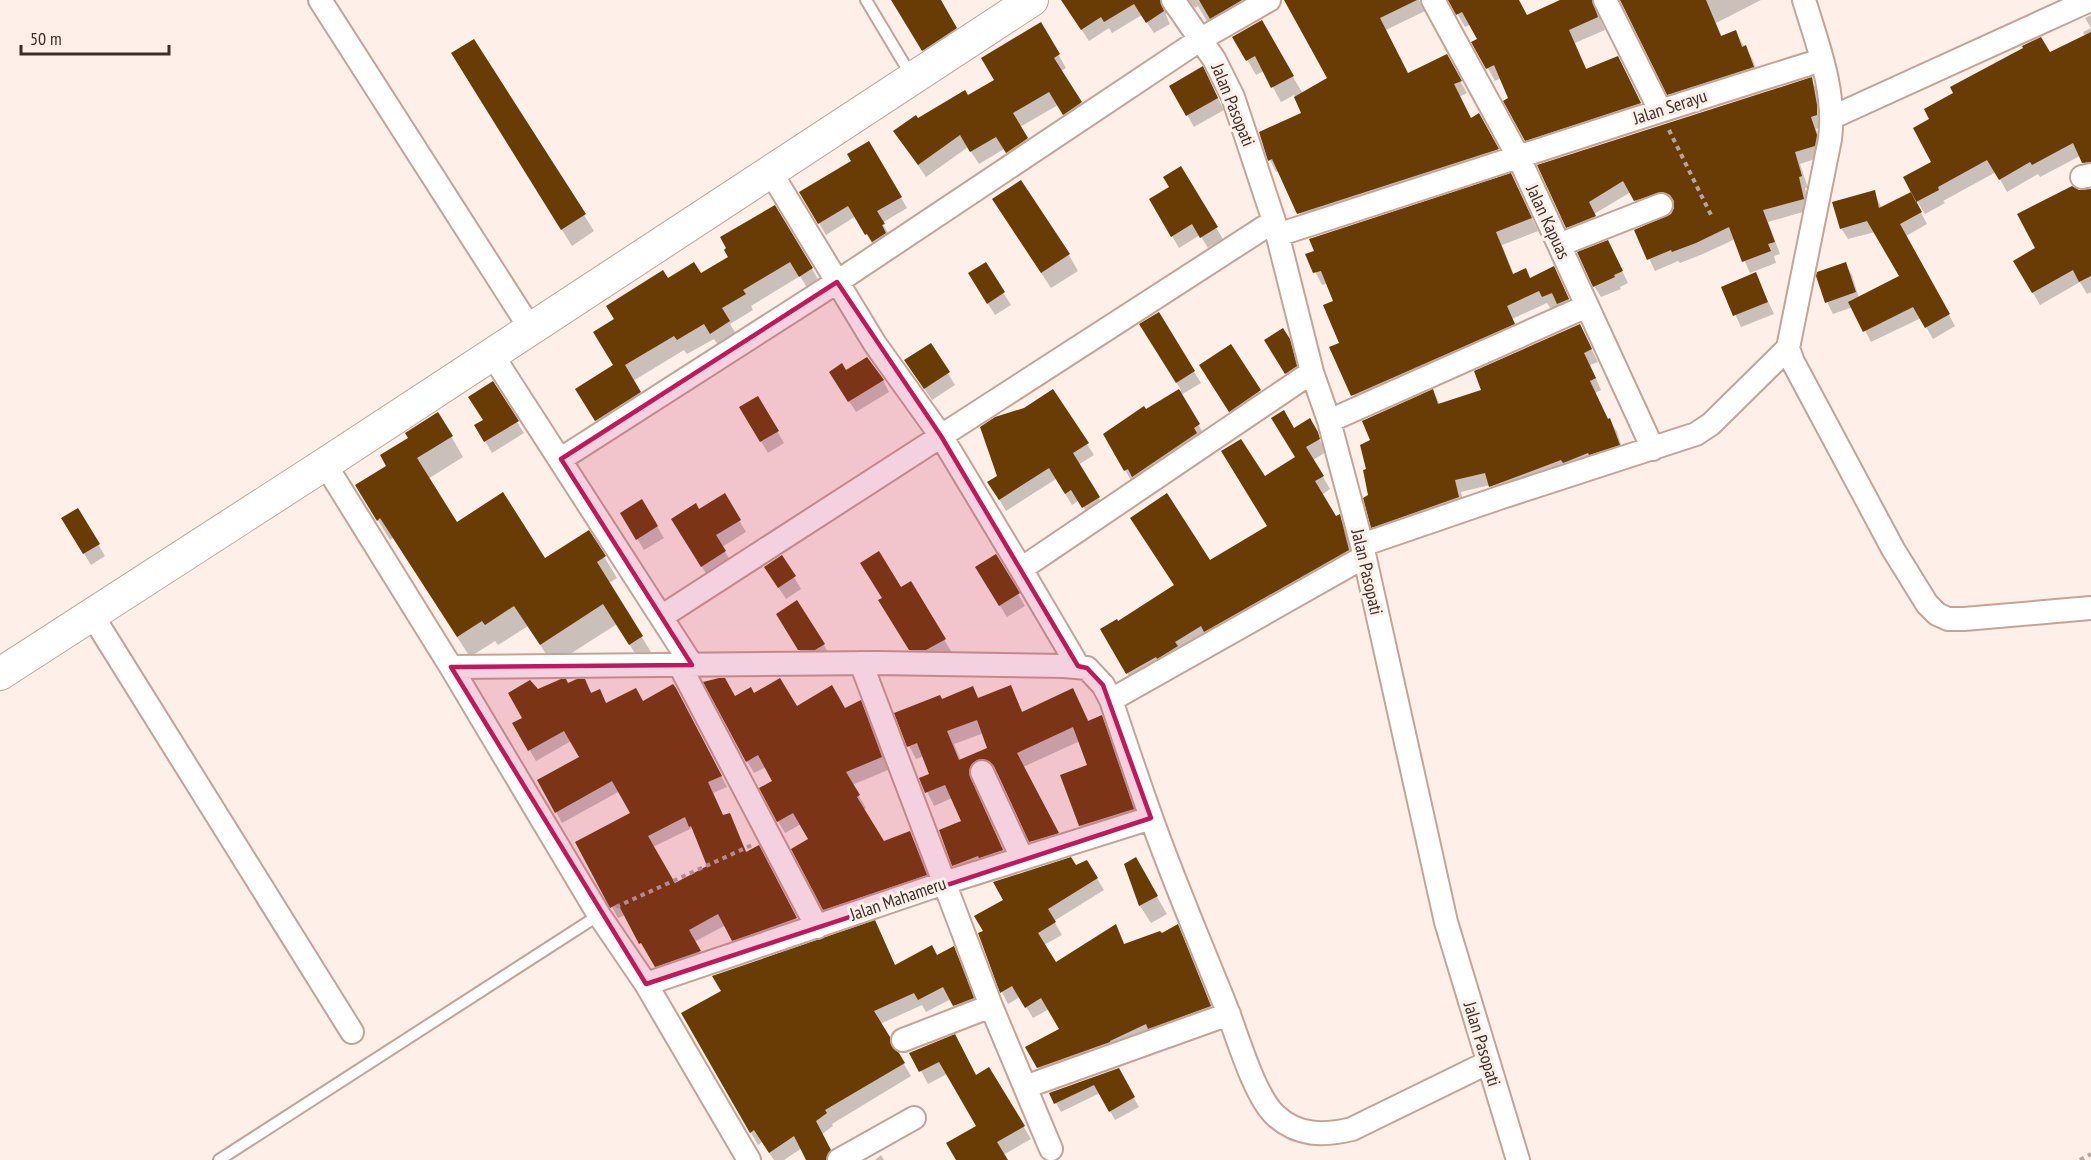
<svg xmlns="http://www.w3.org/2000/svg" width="2091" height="1160" font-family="'PT Sans Narrow',sans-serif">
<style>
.shadow{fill:#0003;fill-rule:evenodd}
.building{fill:#693b05;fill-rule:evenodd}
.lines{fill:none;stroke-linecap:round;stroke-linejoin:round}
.service-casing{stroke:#c5a396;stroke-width:14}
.minor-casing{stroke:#c5a396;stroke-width:26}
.secondary-casing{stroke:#c5a396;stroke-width:34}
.path{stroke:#b5a6a1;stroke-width:4;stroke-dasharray:4.5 4.5;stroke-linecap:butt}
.service{stroke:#fff;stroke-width:10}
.minor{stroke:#fff;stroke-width:22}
.secondary{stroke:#fff;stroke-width:32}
.marked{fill:#c2185b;fill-opacity:0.2;stroke:#c2185b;stroke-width:4.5;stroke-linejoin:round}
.labels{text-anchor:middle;stroke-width:6;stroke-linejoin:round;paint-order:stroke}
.street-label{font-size:18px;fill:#3c2e29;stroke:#feefe9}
</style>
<rect width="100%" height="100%" fill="#feefe9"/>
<path class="shadow" d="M892 0H939L968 49 935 70Z
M1076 0H1174L1167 7 1166 15 1170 24 1154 33 1142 15 1112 33 1109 28 1089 41 1073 17Z
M1188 0H1249L1209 25 1198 6 1195 8Z
M1286 0H1419L1425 11 1386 30 1408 75 1446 56 1467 93 1459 97 1471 120 1479 115 1504 161 1305 225 1279 171 1276 172 1270 160 1261 133 1303 113 1294 95 1281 102 1264 71 1256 75 1234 37 1261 22 1303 94 1329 79Z
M1446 0H1518L1527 17 1560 0H1608L1600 6 1598 14 1605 30 1575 43 1587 70 1625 71 1647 116 1534 153 1505 101 1510 99 1501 78 1495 81 1473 42 1479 39 1471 24 1465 27 1453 6Z
M1617 0H1761L1716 23 1722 37 1735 32 1753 60 1760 80 1676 107 1621 1Z
M2091 15V175L2080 156 2040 177 2038 174 2007 192 1996 172 1943 201 1945 203 1925 214 1918 202 1916 203 1927 224 1906 236 1955 326 1933 339 1921 318 1871 342 1853 307 1833 314 1827 302 1845 264 1852 275 1859 298 1901 277 1875 232 1848 239 1841 228 1874 192 1882 209 1911 194 1933 162 2049 54 2085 36 2083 32 2091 28 2085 18Z
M1041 24 1066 68 1061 71 1088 116 1072 127 1058 105 1020 127 1035 152 1014 165 1004 149 979 164 968 147 926 177 895 132 968 97 996 80Z
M462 70 508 94 594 231 572 246Z
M1811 79 1817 91 1823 127 1816 129 1822 148 1821 157 1800 164 1808 188H1805L1810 210 1768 222 1780 254 1774 256 1776 263 1750 273 1735 239 1703 254 1680 263 1678 261 1655 271 1636 231 1672 215 1676 205 1671 203 1642 212 1631 192 1594 214 1601 228 1574 239 1539 166Z
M1209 80 1224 110 1194 127 1171 87Z
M869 143 907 208 882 223 890 236 873 245 856 216 826 235 801 193 853 161Z
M1180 168 1223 239 1208 248 1200 235 1179 248 1151 200 1171 187Z
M1518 188 1538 231 1502 245 1514 275 1530 279 1560 280 1575 312 1566 316 1560 305 1551 309 1547 303 1512 319 1520 337 1360 408 1331 348 1341 343 1335 301 1328 283 1322 285 1307 255Z
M2091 190V292L2087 294 2080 282 2040 305 2015 261 2037 249 2078 192Z
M775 207 821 284 809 291 800 276 751 306 753 310 730 324 738 337 720 348 714 339 687 354 684 350 633 381 649 407 605 435 585 405 615 365 616 320 668 280 701 275 730 257Z
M1003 215 1069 255 1078 271 1051 288Z
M1614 254 1628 283 1620 287 1621 289 1601 297 1594 286Z
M985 264 1011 305 995 315 976 285Z
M1755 274 1774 314 1741 327 1723 288Z
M1158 314 1201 383 1181 395 1205 436 1132 482 1105 435 1181 390 1148 336Z
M1580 326 1598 362 1590 365 1601 390 1595 393 1608 421 1610 420 1617 432 1625 457 1498 498 1490 485 1461 492 1465 510 1380 539 1373 527 1370 496 1368 470 1372 440 1433 391 1440 404 1483 391Z
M1282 330 1296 353 1302 378 1293 385 1272 352Z
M931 345 955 385 932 400 913 372Z
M1231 346 1270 409 1239 427 1211 384Z
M846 372 883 380 889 392 856 412 838 384Z
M758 398 784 443 768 453 741 408Z
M1309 420 1326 452 1313 460 1330 489 1322 495 1336 518 1339 516 1346 528 1356 563 1135 686 1102 630 1117 623 1210 562 1269 526 1264 478 1297 458 1294 430Z
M517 422 524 433 492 453 476 426Z
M451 436 463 457 428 479 456 524 545 560 589 532 617 578 609 583 654 657 642 665 617 624 553 665 528 626 498 645 495 641 470 657 393 538 390 540 357 486Z
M1087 444 1094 455 1078 465 1105 508 1090 518 1079 500 1072 505 1056 479 1006 511 996 494Z
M724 495 746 532 722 547 732 563 709 578 679 531 699 511Z
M642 501 664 538 644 550 622 514Z
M78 510 105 556 91 565 63 519Z
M996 556 1025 606 1007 617 984 580Z
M782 557 801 589 786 599 773 579Z
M910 583 954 656 920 666 890 617 900 589Z
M784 626 824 645 830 656 807 662Z
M584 681 592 694 606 704 682 701 727 787 713 793 724 817 729 815 747 853 764 858 802 930 740 951 726 925 694 942 706 963 663 977 625 915 618 918 577 842 633 813 620 791 562 823 539 780 581 757 571 741 536 761 514 724 524 718 537 691ZM692 828 709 867 674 885 653 847Z
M1010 687 1023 713 1080 703 1089 722 1101 717 1109 731 1140 823 1088 839 1081 826 1062 776 1089 765 1080 741 1023 767 1065 846 1039 855 998 774 991 772 978 778 975 786 977 792 1010 864 961 879 954 865 941 831 963 822 952 798 934 806 921 779 931 775 924 756 916 759 909 746 942 701 973 688 979 699ZM984 733 989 748 961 761 954 744Z
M754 695 796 708 845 710 860 702 867 714 888 770 852 785 866 808 863 810 883 843 909 833 916 845 933 887 832 921 824 909 810 840 801 824 785 833 778 821 774 782 766 767 754 773 747 761 735 698Z
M1135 859 1167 914 1151 923 1140 906 1125 865Z
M1087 862 1104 890 1054 921 1062 935 1044 945 1056 964 1116 926 1125 945 1161 935 1177 926 1184 938 1216 1018 1045 1079 1027 1047 1061 1029 1049 1009 1033 1018 1020 997 1008 1004 1002 992 980 934 1075 867Z
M875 922 895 966 937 957 953 948 961 961 980 1011 962 1018 951 999 926 1012 922 1005 880 1024 911 1076 832 1124 833 1126 822 1134 835 1160H808L802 1148 784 1160H774L762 1142 758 1145 683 1014Z
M955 1036 976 1076 989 1069 1031 1139 1003 1155 1006 1160H958L978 1126 947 1074 928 1084 912 1054Z
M1118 1070 1139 1107 1115 1120 1100 1093 1061 1112 1051 1094Z
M881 1155 884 1160H875Z"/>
<path class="building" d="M891 0H941L957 28 922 51Z
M1061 0H1160L1164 11 1146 23 1134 4 1104 22 1101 17 1081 30Z
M1199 0H1242L1210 19Z
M1284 0H1417L1380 18 1408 73 1447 54 1462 81 1454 84 1471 118 1479 113 1499 149 1297 214 1272 159 1268 161 1259 132 1301 113 1294 97 1327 78Z
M1448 0H1519L1527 15 1560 0H1592L1598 17 1569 30 1586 69 1618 56 1641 103 1525 141 1503 101 1508 98 1494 65 1486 69 1471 42 1477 39 1462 12 1456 15Z
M1620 0H1706L1721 36 1736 30 1742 47 1746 45 1754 67 1667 95Z
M1262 20 1294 76 1271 88 1255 56 1246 61 1232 37Z
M1041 22 1060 54 1054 58 1082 102 1063 115 1049 92 1013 113 1028 138 1006 153 996 137 970 152 960 135 918 165 893 131 916 115 918 118 965 90 968 95 994 80 981 58Z
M2091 32V162L2082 163 2073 143 2032 165 2030 162 1999 180 1987 160 1938 187 1939 190 1916 202 1903 177 1931 162 1913 128 1929 119 1924 109 1953 93 1950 87 2023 48 2022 46 2041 37 2050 52Z
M474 39 586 214 561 230 451 53Z
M1203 66 1218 98 1186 116 1169 86Z
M1812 77 1817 105V115L1811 117 1817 135 1815 146 1795 152 1802 176 1799 177 1804 199 1763 210 1775 242 1768 244 1771 251 1742 262 1729 227 1696 243 1672 252 1671 250 1647 260 1634 230 1671 214 1674 208V201L1670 195 1662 192 1634 201 1623 181 1589 202 1596 216 1566 228 1537 165Z
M869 141 902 197 877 211 885 224 882 225 886 233 872 242 867 234 865 235 848 206 818 224 799 192 851 161 847 154Z
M1181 166 1218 227 1200 238 1192 224 1171 237 1149 199 1169 187 1163 177Z
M1511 173 1532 218 1496 232 1513 274 1526 268 1530 278 1554 266 1569 299 1557 304 1552 293 1542 297 1539 291 1507 306 1515 324 1351 396 1329 347 1339 343 1323 305 1333 301 1321 271 1313 273 1305 254 1314 251 1309 239Z
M1021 180 1070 254 1041 273 992 199Z
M2072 186 2079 190 2091 189V276L2079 282 2073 270 2032 293 2013 261 2035 248 2017 214Z
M1875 190 1879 208 1911 192 1922 212 1900 224 1950 314 1925 328 1913 307 1863 332 1848 302 1899 276 1867 221 1840 229 1832 202Z
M775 205 813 268 799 277 790 262 743 290 746 294 722 308 730 321 710 334 704 324 677 340 674 336 625 365 641 392 595 421 575 389 613 365 593 332 614 319 606 306 663 270 668 278 694 262 701 273 728 257 724 250 726 248 720 237Z
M1608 240 1623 271 1614 275 1615 277 1593 287 1577 252Z
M986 262 1005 292 987 304 968 273Z
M1846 262 1856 292 1825 303 1816 276 1817 272Z
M1756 272 1768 302 1733 316 1721 287Z
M1159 312 1195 371 1176 383 1139 324Z
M1580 324 1592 349 1584 353 1596 378 1590 381 1608 419 1610 418 1620 445 1589 455 1588 453 1563 463 1561 460 1489 487 1485 473 1455 480 1459 497 1371 528 1363 498 1368 495 1363 470 1366 469 1360 445 1370 440 1362 421 1433 389 1438 404 1481 390 1474 371Z
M1283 328 1290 339 1297 366 1285 374 1264 340Z
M931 343 950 372 924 389 904 360Z
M1231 344 1261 390 1229 412 1199 365Z
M867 357 884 380 848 402 829 372 842 363 846 370Z
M493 381 519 421 484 442 474 425 483 420 468 397Z
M1053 389 1089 443 1073 453 1100 497 1082 508 1071 490 1065 494 1049 468 999 500 987 482 997 476 980 427 995 417 1024 408Z
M1179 389 1200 424 1194 428 1197 433 1132 477 1128 469 1124 471 1103 434 1144 406 1146 409Z
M758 396 779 431 760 442 739 407Z
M1284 410 1294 428 1310 418 1318 432 1320 439 1306 447 1324 476 1315 481 1336 516 1340 514 1349 550 1204 632 1201 626 1175 642 1178 646 1157 659 1156 657 1126 674 1100 629 1117 619 1118 621 1174 585 1130 518 1167 493 1210 560 1267 526 1221 451 1241 439 1265 476 1295 457 1271 418Z
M438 412 453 436 417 458 457 522 503 492 545 558 589 530 606 556 597 562 643 636 629 645 603 604 540 645 514 606 485 625 482 621 457 637 380 518 377 521 355 485 386 466 380 455 408 438 405 433Z
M725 493 741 520 716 535 726 551 701 567 671 519 696 503 699 509Z
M642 499 658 526 636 540 620 513Z
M78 508 100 544 83 554 61 518Z
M879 551 901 587 911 581 946 639 926 650H909L878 600 882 598 860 563Z
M996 554 1020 593 999 606 975 567Z
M782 555 796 576 778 588 764 567Z
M797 600 825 644 815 650H798L776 614Z
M719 678H725L735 696 751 687 754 693 780 678 797 706 832 685 845 708 861 700 882 757 846 772 860 795 857 797 884 841 910 831 927 875 823 910 791 849 808 839 793 813 777 822 759 788 772 781 758 755 746 762 703 682Z
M561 679H566L568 683 577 679H585L591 693 600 689 606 703 636 688 643 701 673 684 676 688 722 776 708 782 723 815 730 813 746 852 759 845 797 918 732 941 718 914 689 930 701 951 655 967 641 943 639 944 618 904 610 908 575 842 630 813 612 781 555 813 537 780 579 757 564 731 528 751 512 723 522 718 508 693 530 680 538 689ZM685 817 689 827 691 826 707 866 675 883 648 836Z
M1011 685 1022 712 1073 688 1088 721 1102 715 1134 809 1079 826 1060 775 1087 765 1073 727 1017 753 1059 833 1029 842 994 766 989 761 983 759 977 760 971 765 969 771 970 777 1003 850 979 858 978 856 952 866 939 830 961 821 945 785 925 793 919 778 929 774 917 743 907 747 894 713 940 695 942 699 973 686 978 698ZM977 720 987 748 959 760 947 731Z
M1071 857 1076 865 1087 860 1098 878 1048 909 1056 922 1038 933 1056 962 1116 924 1124 944 1160 931 1162 933 1178 924 1211 1006 1148 1029 1146 1024 1110 1041V1042L1037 1068 1025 1047 1059 1029 1041 998 1025 1008 1012 986 1000 993 978 933 983 931 974 916 1003 900 993 882Z
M1136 857 1158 896 1139 906 1124 864Z
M875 920 895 965 932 945 937 955 954 946 974 998 953 1006 943 987 918 1000 914 993 874 1011 890 1037 891 1045 899 1053 905 1063 825 1110 827 1113 816 1121 831 1150 826 1160H806L794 1136 769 1153 754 1130 750 1133 681 1013 721 991 712 976Z
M955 1034 976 1075 989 1067 1025 1126 997 1142 1008 1160H956L946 1143 976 1126 939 1062 919 1072 909 1053Z
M1119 1068 1135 1097 1109 1112 1094 1085 1054 1104 1049 1093Z"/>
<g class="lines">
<defs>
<path id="service" d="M866 0 912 77
M219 1160 599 915"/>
<path id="minor" d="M320 0 530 328
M1173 0 1214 59 1233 97 1274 221 1312 372 1329 421 1362 545 1446 922 1518 1160
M1433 0 1519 158 1653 449
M1605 0 1660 110
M1804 0C1818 46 1836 91 1830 139L1788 348 1793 362 1893 549 1927 604 1937 614 1948 619H1964L2091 608
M1833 117 2090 0
M770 171 875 344 941 436 1021 569 1312 372
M2082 177 2091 175
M1277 235C1459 177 1640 116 1822 60
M1559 245 1661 205
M491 353 692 665
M1329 421 1587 306
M561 459 837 282 1201 39 1269 0
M325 464 451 667 599 915 646 984 749 1160
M1362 545 1499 498 1696 434 1711 424 1788 348
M1021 569 1078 666
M92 615 352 1032
M661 617 1274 221
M861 663 991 1006 1051 1149
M680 666 817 927
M451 667 877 663 1064 666 1087 668 1103 685 1111 700C1124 739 1137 778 1151 817 1174 882 1202 947 1228 1012 1238 1039 1255 1096 1275 1115 1297 1136 1324 1136 1352 1129L1487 1063
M1111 700 1364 557
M982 772 1022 858
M646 984 944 883 1151 818
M903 1040 991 1006
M1025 1087 1229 1014
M839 1160 914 1118"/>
<path id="secondary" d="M0 674 325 464 1032 0"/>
</defs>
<use href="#service" class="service-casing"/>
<use href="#minor" class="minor-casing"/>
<use href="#secondary" class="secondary-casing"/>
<path class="path" d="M1669 130 1711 215
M616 907 752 845
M2080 1160 2091 1154"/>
<use href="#service" class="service"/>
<use href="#minor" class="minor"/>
<use href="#secondary" class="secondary"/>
</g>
<path class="marked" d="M837 282 941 436 1078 666 1087 668 1103 685 1151 818 646 984 451 667 692 665 561 459Z"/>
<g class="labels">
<g class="street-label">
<text transform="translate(1233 105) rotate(68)" y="6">Jalan Pasopati</text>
<text transform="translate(1670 107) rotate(-18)" y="6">Jalan Serayu</text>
<text transform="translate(1548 222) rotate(65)" y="6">Jalan Kapuas</text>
<text transform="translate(1367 572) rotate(77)" y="6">Jalan Pasopati</text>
<text transform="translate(898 899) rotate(-19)" y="6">Jalan Mahameru</text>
<text transform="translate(1482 1044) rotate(73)" y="6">Jalan Pasopati</text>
</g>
</g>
<path d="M21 45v9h148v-9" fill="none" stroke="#3c2e29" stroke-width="3"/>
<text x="30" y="45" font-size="18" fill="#3c2e29" stroke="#feefe9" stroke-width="4.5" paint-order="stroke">50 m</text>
</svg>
